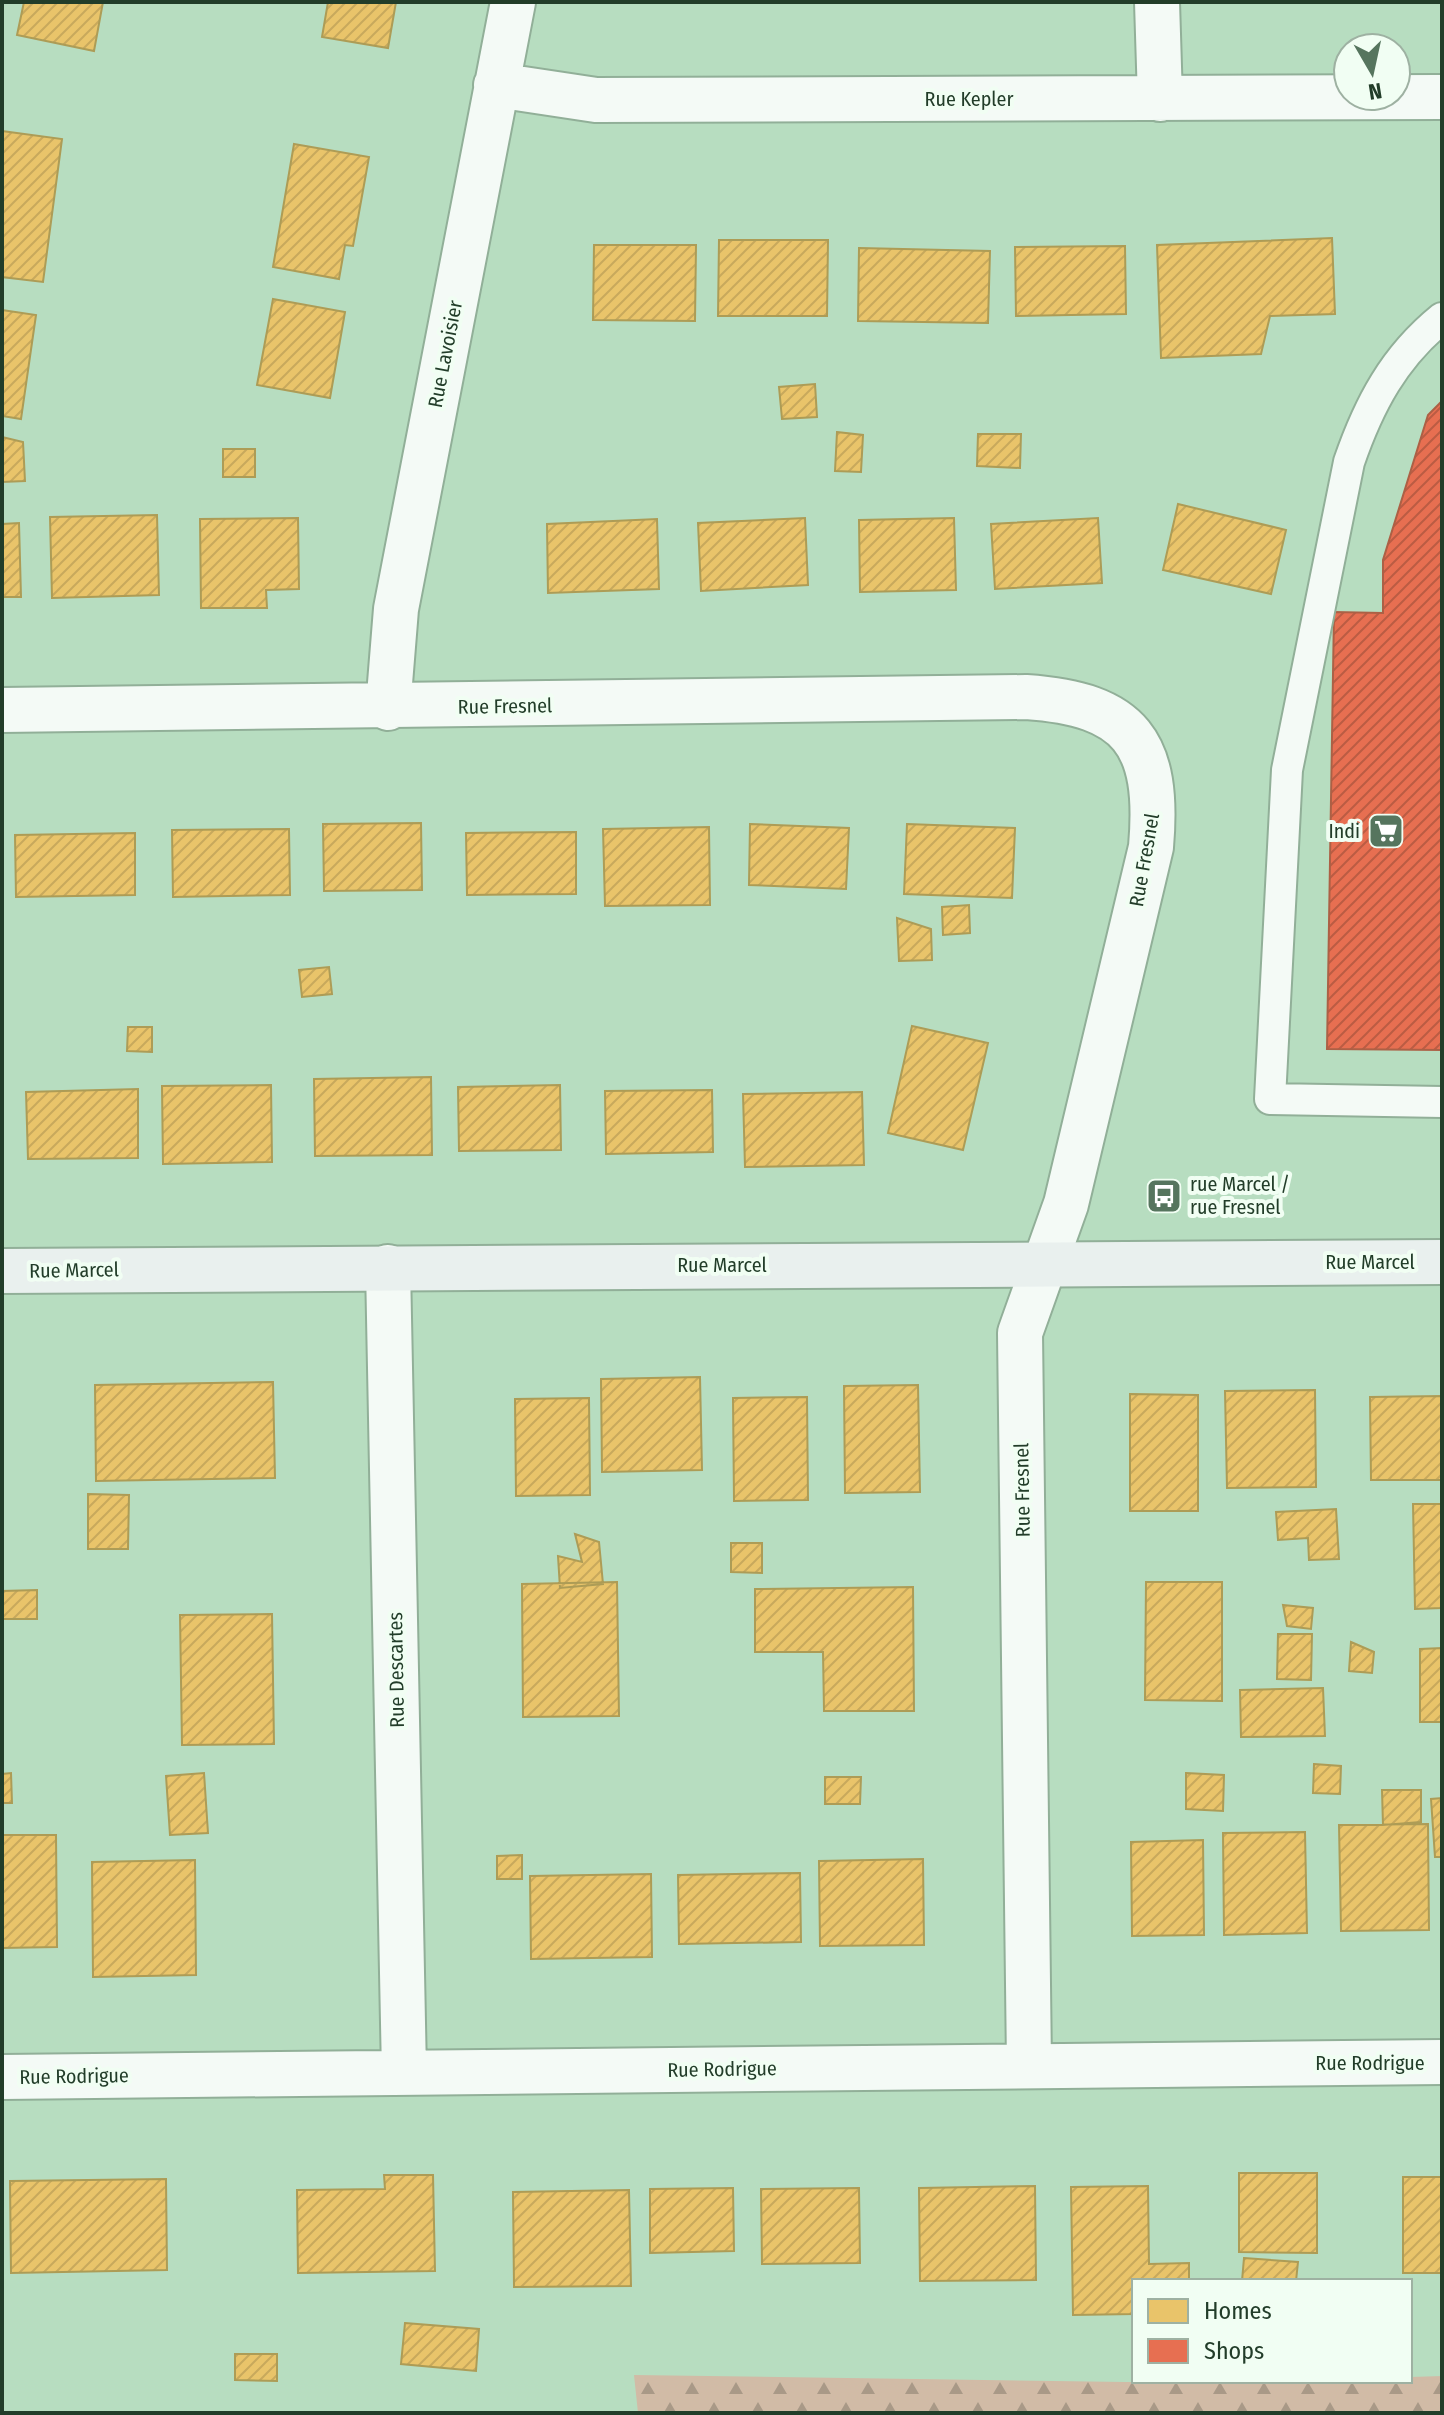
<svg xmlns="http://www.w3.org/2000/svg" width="1444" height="2415" font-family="'Fira Sans Condensed',sans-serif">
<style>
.forest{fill:url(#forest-firs)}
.homes{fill:url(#homes-hatch);stroke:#ad9c56;stroke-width:2}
.shops{fill:url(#shops-hatch);stroke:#ac6045;stroke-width:2}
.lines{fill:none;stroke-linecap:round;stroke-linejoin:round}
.lane-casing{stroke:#91af98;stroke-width:34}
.street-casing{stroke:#91af98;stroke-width:48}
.secondary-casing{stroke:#91af98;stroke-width:48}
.lane{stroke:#f4faf6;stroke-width:30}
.street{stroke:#f4faf6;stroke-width:44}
.secondary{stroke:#e9f0ee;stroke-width:44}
.labels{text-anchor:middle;stroke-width:8;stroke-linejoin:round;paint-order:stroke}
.street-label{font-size:20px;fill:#223d29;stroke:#f1fef3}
.poi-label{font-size:20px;fill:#223d29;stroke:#f1fef3;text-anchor:end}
</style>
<defs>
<pattern id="forest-firs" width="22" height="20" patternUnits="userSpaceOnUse" patternTransform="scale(2)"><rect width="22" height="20" fill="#d1bba6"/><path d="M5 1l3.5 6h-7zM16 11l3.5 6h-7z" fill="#a99987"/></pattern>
<pattern id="homes-hatch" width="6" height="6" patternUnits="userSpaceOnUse" patternTransform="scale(2)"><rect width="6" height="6" fill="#e9c46a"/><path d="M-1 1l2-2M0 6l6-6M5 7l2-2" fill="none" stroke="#c8a95c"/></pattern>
<pattern id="shops-hatch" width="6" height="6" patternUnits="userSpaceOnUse" patternTransform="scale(2)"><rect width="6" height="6" fill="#e76f51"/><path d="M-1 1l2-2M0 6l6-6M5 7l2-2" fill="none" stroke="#bb5c43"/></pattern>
</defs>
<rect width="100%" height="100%" fill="#b7ddc0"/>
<path class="forest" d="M634 2375 1200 2383 1410 2381V2377L1442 2376V2413H638Z"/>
<path class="homes" d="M24 2H103L94 51 17 35Z
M328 2H396L388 48 322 37Z
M2 131 62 139 43 282 2 277Z
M294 144 369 157 353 246 345 245 339 279 273 267Z
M1332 238 1335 314 1270 316 1261 354 1161 358 1157 245Z
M719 240H828L827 316H718Z
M594 245H696L695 321 593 320Z
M1125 246 1126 314 1016 316 1015 247Z
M859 248 990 251 988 323 858 321Z
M273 299 345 312 330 398 257 385Z
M2 310 36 315 21 419 2 416Z
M815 384 817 417 782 419 779 387Z
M837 432 863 435 861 472 835 471Z
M978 434H1021L1020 468 977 466Z
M2 437 23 442 25 481 2 482Z
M223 449H255V477H223Z
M1178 504 1286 530 1271 594 1163 570Z
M157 515 159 595 52 598 50 517Z
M298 518 299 589 266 590 267 608H201L200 519Z
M805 518 808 585 701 591 698 523Z
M954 518 956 590 860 592 859 520Z
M1098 518 1102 583 995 589 991 524Z
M657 519 659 589 548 593 547 524Z
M19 523 21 597H2V524Z
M421 823 422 890 324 891 323 824Z
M750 824 849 828 846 889 749 885Z
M907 824 1015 828 1012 898 904 894Z
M709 827 710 905 605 906 603 829Z
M289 829 290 895 173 897 172 830Z
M576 832V894L467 895 466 833Z
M135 833V895L16 897 15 835Z
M969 905 970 933 943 935 942 907Z
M897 918 931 929 932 960 899 961Z
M329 967 332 994 302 997 299 970Z
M912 1026 988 1043 963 1150 888 1133Z
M128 1027H152V1052L127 1051Z
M431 1077 432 1155 315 1156 314 1079Z
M271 1085 272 1162 163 1164 162 1086Z
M560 1085 561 1150 459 1151 458 1087Z
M138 1089V1158L28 1159 26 1092Z
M712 1090 713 1152 606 1154 605 1091Z
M862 1092 864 1165 745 1167 743 1094Z
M700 1377 702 1470 602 1472 601 1379Z
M273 1382 275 1478 96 1481 95 1385Z
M918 1385 920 1492 845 1493 844 1386Z
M1315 1390 1316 1487 1227 1488 1225 1391Z
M1130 1394 1198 1395V1511H1130Z
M1442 1396V1480H1371L1370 1397Z
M807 1397 808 1500 734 1501 733 1398Z
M589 1398 590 1495 516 1496 515 1399Z
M88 1494 129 1495 128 1549H88Z
M1413 1504H1442V1608L1415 1609Z
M1336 1509 1339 1559 1309 1560 1308 1538 1278 1540 1276 1512Z
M575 1534 599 1542 603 1584 560 1588 558 1556 582 1562Z
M731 1543H762V1573L731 1572Z
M617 1582 619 1716 523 1717 522 1584Z
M1146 1582H1222V1701L1145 1700Z
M913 1587 914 1711H824L823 1652H755V1589Z
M37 1590V1619H2V1591Z
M1283 1605 1313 1608 1311 1629 1287 1626Z
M272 1614 274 1744 182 1745 180 1615Z
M1278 1634H1312L1311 1680 1277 1679Z
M1351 1642 1374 1652 1372 1673 1349 1671Z
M1442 1648V1722H1420V1649Z
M1323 1688 1325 1736 1241 1737 1240 1690Z
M1314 1764 1341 1766 1340 1794 1313 1793Z
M11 1773 12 1803H2V1774Z
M204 1773 208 1833 170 1835 166 1776Z
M1186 1773 1224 1775 1223 1811 1186 1809Z
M825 1777H861L860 1804H825Z
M1382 1790H1421V1822L1383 1825Z
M1442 1798V1857H1435L1431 1799Z
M1428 1824 1429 1930 1341 1931 1339 1825Z
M1305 1832 1307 1933 1224 1935 1223 1833Z
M2 1835H56L57 1947 2 1948Z
M1203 1840 1204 1935 1132 1936 1131 1842Z
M522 1855V1879H497V1856Z
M923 1859 924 1945 820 1946 819 1861Z
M195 1860 196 1975 93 1977 92 1862Z
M800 1873 801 1942 679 1944 678 1875Z
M651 1874 652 1957 531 1959 530 1876Z
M1239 2173H1317V2253L1239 2252Z
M384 2175H433L435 2271 298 2273 297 2190 385 2189Z
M1403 2177H1442V2273H1403Z
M166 2179 167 2270 11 2273 10 2181Z
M1035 2186 1036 2280 920 2281 919 2188Z
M1148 2186 1149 2264 1189 2263V2281H1134V2314L1073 2315 1071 2187Z
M733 2188 734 2251 650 2253V2189Z
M859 2188 860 2263 762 2264 761 2189Z
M629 2190 631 2286 514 2287 513 2192Z
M1244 2258 1298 2262 1296 2281H1242Z
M405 2323 479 2329 476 2371 401 2364Z
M235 2354H277V2381L235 2380Z"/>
<path class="shops" d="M1442 401V1050L1327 1049 1334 612 1383 613V560L1428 415Z"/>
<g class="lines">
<defs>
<path id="lane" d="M1442 318C1394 357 1369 404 1349 462L1287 770 1270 1099 1442 1102"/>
<path id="street" d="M1157 2 1160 99
M496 85 596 100 1442 97
M388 708 396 609 513 2
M2 710 1026 697C1131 704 1160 743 1151 847L1066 1204 1020 1333 1029 2065
M388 1267 404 2073
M2 2077 1442 2062"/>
<path id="secondary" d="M2 1271 1442 1262"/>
</defs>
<use href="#lane" class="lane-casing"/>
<use href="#street" class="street-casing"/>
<use href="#secondary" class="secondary-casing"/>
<use href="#lane" class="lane"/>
<use href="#street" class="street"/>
<use href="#secondary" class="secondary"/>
</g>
<defs>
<symbol id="supermarket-square" viewBox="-11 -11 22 22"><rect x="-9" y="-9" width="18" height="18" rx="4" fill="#56755e" stroke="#f1fef3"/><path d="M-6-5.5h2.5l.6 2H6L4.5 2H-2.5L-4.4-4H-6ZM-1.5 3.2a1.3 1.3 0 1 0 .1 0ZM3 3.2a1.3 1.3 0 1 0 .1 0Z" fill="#fff"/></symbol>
<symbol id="bus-square" viewBox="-11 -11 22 22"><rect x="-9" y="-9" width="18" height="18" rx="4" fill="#56755e" stroke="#f1fef3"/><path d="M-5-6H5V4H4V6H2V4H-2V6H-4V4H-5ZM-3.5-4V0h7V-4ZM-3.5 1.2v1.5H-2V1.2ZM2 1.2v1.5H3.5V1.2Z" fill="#fff"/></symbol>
</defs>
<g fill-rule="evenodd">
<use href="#supermarket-square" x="1366" y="811" width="40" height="40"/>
<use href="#bus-square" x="1144" y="1176" width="40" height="40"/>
</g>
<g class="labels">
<g class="street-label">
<text x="969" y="106">Rue Kepler</text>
<text transform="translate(445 354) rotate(-79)" y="7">Rue Lavoisier</text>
<text transform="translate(505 706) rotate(-1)" y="7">Rue Fresnel</text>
<text transform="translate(1144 860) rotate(-80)" y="7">Rue Fresnel</text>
<text x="1370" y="1269">Rue Marcel</text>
<text x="722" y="1272">Rue Marcel</text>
<text transform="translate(74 1270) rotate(-1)" y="7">Rue Marcel</text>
<text transform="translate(1022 1490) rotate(-91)" y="7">Rue Fresnel</text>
<text transform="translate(396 1670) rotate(-91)" y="7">Rue Descartes</text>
<text x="1370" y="2070">Rue Rodrigue</text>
<text transform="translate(722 2069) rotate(-1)" y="7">Rue Rodrigue</text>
<text transform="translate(74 2076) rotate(-1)" y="7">Rue Rodrigue</text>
</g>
<g class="poi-label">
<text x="1360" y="838">Indi</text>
<text x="1190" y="1191" text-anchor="start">rue Marcel /<tspan x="1190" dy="23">rue Fresnel</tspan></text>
</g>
</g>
<rect width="1444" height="2415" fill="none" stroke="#223d29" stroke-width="8"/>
<rect x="1132" y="2279" width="280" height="104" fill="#f1fef3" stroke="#9eb1a2" stroke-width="2"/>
<rect x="1148" y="2299" width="40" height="24" fill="#e9c46a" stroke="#9eb1a2" stroke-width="2"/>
<text x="1204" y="2319" font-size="24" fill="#223d29">Homes</text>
<rect x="1148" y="2339" width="40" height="24" fill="#e76f51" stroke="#9eb1a2" stroke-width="2"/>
<text x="1204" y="2359" font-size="24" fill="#223d29">Shops</text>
<g transform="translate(1372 72) rotate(171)"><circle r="38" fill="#f1fef3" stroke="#9eb1a2" stroke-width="2"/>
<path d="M0-6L14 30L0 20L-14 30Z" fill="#56755e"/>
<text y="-12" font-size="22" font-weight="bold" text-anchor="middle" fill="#223d29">N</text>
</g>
</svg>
